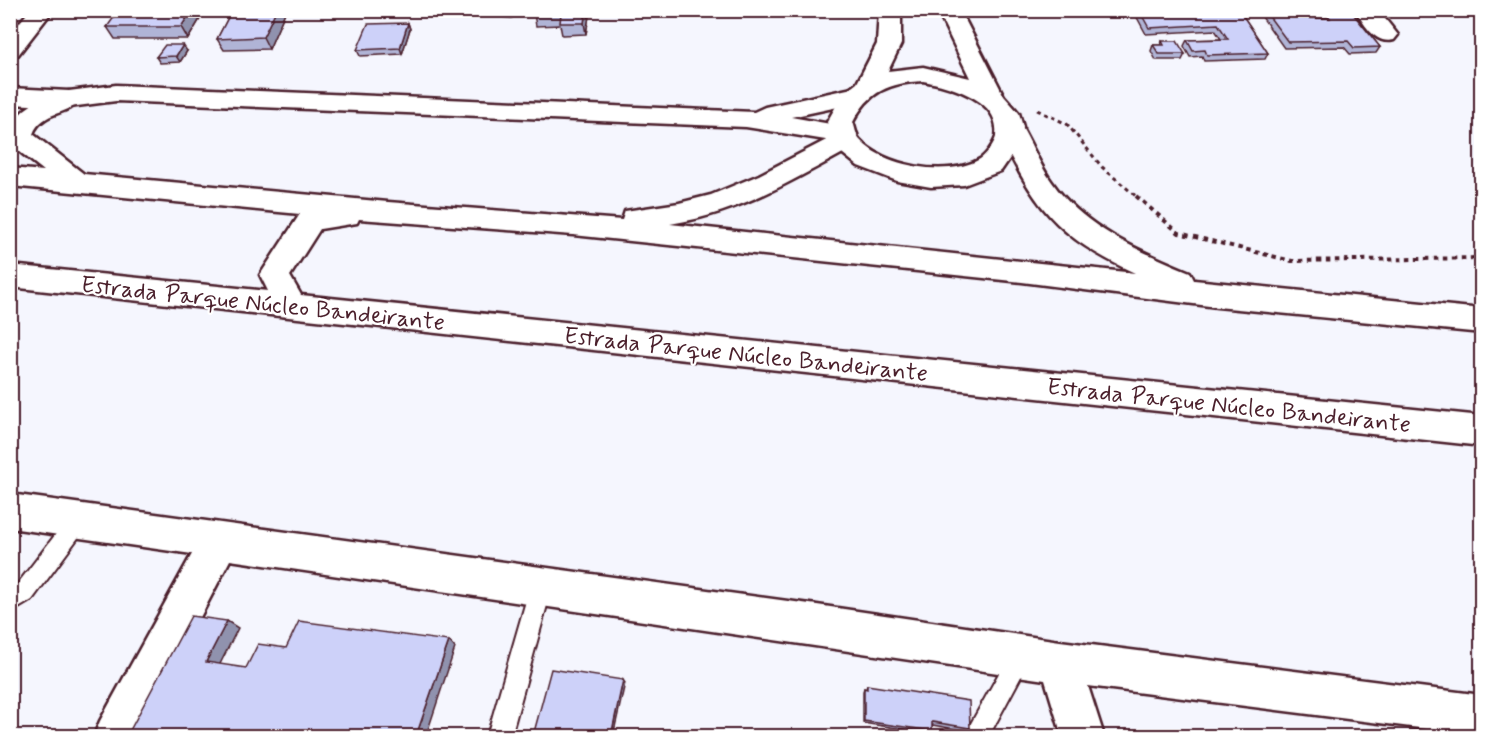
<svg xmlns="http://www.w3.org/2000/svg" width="1492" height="747" font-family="Mynerve,sans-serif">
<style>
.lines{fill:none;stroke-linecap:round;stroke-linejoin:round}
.service-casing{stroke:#4a1f2b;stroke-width:4}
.minor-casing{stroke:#4a1f2b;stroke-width:5}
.tertiary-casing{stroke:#4a1f2b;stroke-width:5}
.primary-casing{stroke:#4a1f2b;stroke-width:5}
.trunk-casing{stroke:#4a1f2b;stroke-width:5}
.path-far1{stroke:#4a1f2b;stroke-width:3;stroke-dasharray:4 4;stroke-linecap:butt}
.path{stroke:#4a1f2b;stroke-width:4;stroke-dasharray:4.5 4.5;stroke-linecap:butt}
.service{fill:#fff;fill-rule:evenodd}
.minor{fill:#fff;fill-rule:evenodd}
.tertiary{fill:#fff;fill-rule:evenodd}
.primary{fill:#fff;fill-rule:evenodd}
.trunk{fill:#fff;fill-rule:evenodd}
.wall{fill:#b0b4d6;stroke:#4a1f2b;stroke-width:1.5}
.shaded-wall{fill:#9092ae;stroke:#4a1f2b;stroke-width:1.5}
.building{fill:#cdd1f9;stroke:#4a1f2b;stroke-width:1.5}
.labels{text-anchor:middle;stroke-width:4.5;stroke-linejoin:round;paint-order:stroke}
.street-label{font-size:24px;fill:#4a1f2b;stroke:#fff}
</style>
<rect width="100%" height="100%" fill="#f5f6fe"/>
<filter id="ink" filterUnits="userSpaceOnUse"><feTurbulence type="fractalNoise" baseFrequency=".0167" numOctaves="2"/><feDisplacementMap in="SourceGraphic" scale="12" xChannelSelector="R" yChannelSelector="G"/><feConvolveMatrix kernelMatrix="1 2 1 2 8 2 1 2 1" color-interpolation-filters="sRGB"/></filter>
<g filter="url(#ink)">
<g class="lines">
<defs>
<path id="service" d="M79 511 86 513 89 520 86 527 32 600 10 613V590L16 586 72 513Z
M541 577 549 580 552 587 511 736H487L530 587 533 580Z
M1021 645 1029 648 1032 656 989 736H964L1013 648Z"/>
<path id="minor" d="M1355 10H1378L1398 35 1394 40C1375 45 1365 25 1355 10Z
M10 494 817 605 1060 641 1482 695V736L1088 686 1104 736H1062L1045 680 230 560 138 736H94L100 721 192 554 10 528Z"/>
<path id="tertiary" d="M30 10H53L18 55 10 57V34Z
M116 85 754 112 765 107 857 87 866 89 870 95 866 101 791 117 853 128 857 134 853 140 844 143 746 127 116 101 69 107 10 104V88L69 91Z"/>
<path id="primary" d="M879 10H901V44L888 71 923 67 970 78 937 10H960L1004 96 1019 113 1023 127 1021 142 1001 171 964 185 931 187 897 181 858 166 837 149 827 122 843 94 857 83 877 44ZM923 81C951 86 1002 100 996 137 994 144 986 155 980 159 949 178 883 167 859 139 856 135 855 127 853 122 869 91 889 83 923 81Z"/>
<path id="trunk" d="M69 91 78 93 82 99C71 115 42 110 33 134L84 174 388 202 622 220 625 211 679 203 711 195 759 175 836 135 845 132 854 135 858 141 854 147C795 179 738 214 670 224L1135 273C1054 236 1034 205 996 127L1000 121 1009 119 1018 121C1031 141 1038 163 1052 182 1084 228 1139 251 1190 272L1194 280 1482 309V333L1217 307 1022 282 573 235 359 219 357 223 320 229 290 276 301 295 1482 416V446L10 287V265L268 291 260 275 300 214 10 186V168L44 171 10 144V121L14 122C26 103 48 96 69 91Z"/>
</defs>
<use href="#service" class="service-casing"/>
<use href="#minor" class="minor-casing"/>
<use href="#tertiary" class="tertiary-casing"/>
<use href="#primary" class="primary-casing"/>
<use href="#trunk" class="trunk-casing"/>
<path class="path-far1" d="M1037 110 1067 124 1102 167 1137 197"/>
<path class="path" d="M1136 196 1179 233 1292 261 1482 258"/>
<use href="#service" class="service"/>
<use href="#minor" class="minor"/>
<use href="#tertiary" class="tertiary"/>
<use href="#primary" class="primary"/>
<use href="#trunk" class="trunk"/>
</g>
<path class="wall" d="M128 10H212L210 14H203L188 39H115L107 27 126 13Z
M232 10H286L269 49 224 50 217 39Z
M477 10H527V11L511 18 478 15Z
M535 10H590L586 34 562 35 560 25 536 26 534 14Z
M1133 10H1239L1268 53 1265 59 1204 61 1202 56 1190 57 1184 46 1187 40 1221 39 1215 30 1146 34Z
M1321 10H1350L1380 47 1376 53 1350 54 1344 47 1284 48 1262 17 1265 11 1306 18H1322L1319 14Z
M408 23 410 29 402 54 360 56 357 50Z
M1162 41 1185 54 1182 60H1156L1151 51 1153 45H1161Z
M187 51 180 62 160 63 156 57Z
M867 685 970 728 967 731 932 725V731L929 733 863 723V691L864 688 866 689Z"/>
<path class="shaded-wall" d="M192 10H201L203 14 188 39 181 27Z
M276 10H286L269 49 263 37Z
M509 10H527V11L511 18Z
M586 10H590L586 34 584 23Z
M408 23 410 29 402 54 400 48Z
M183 45 187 51 180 62 176 56Z
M227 621 238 628 218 668 206 662Z
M449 641 455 648 426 736H416Z
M623 680 625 683 613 736H611Z"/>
<path class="building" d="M128 10H192L181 27H107L117 13H126Z
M232 10H276L263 37 217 39Z
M535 10H586L584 23H560L561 13 534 14Z
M1139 10H1239L1268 53 1207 55 1205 50 1193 51 1187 40 1228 39 1218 24 1149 28Z
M1300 10 1306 18H1330L1324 10H1350L1380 47 1354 48 1348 41 1288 42 1265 11Z
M408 23 400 48 357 50 368 24Z
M1162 41H1177L1185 54H1159L1153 45H1164Z
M165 45H183L176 56 156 57Z
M191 616 227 621 206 662 246 668 258 644 286 648 299 621 449 641 416 736H127Z
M551 669 623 680 611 736H533Z
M867 685 969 701 970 728 932 722V731L864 721V688L867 689Z"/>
</g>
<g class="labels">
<g class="street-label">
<text transform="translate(263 303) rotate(6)" y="8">Estrada Parque Núcleo Bandeirante</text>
<text transform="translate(746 354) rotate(6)" y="8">Estrada Parque Núcleo Bandeirante</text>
<text transform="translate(1229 405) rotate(6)" y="8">Estrada Parque Núcleo Bandeirante</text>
</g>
</g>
<rect width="1492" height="747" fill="none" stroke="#fff" stroke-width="36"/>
<rect x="18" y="18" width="1456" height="711" fill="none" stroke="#4a1f2b" stroke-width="2" filter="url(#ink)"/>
</svg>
